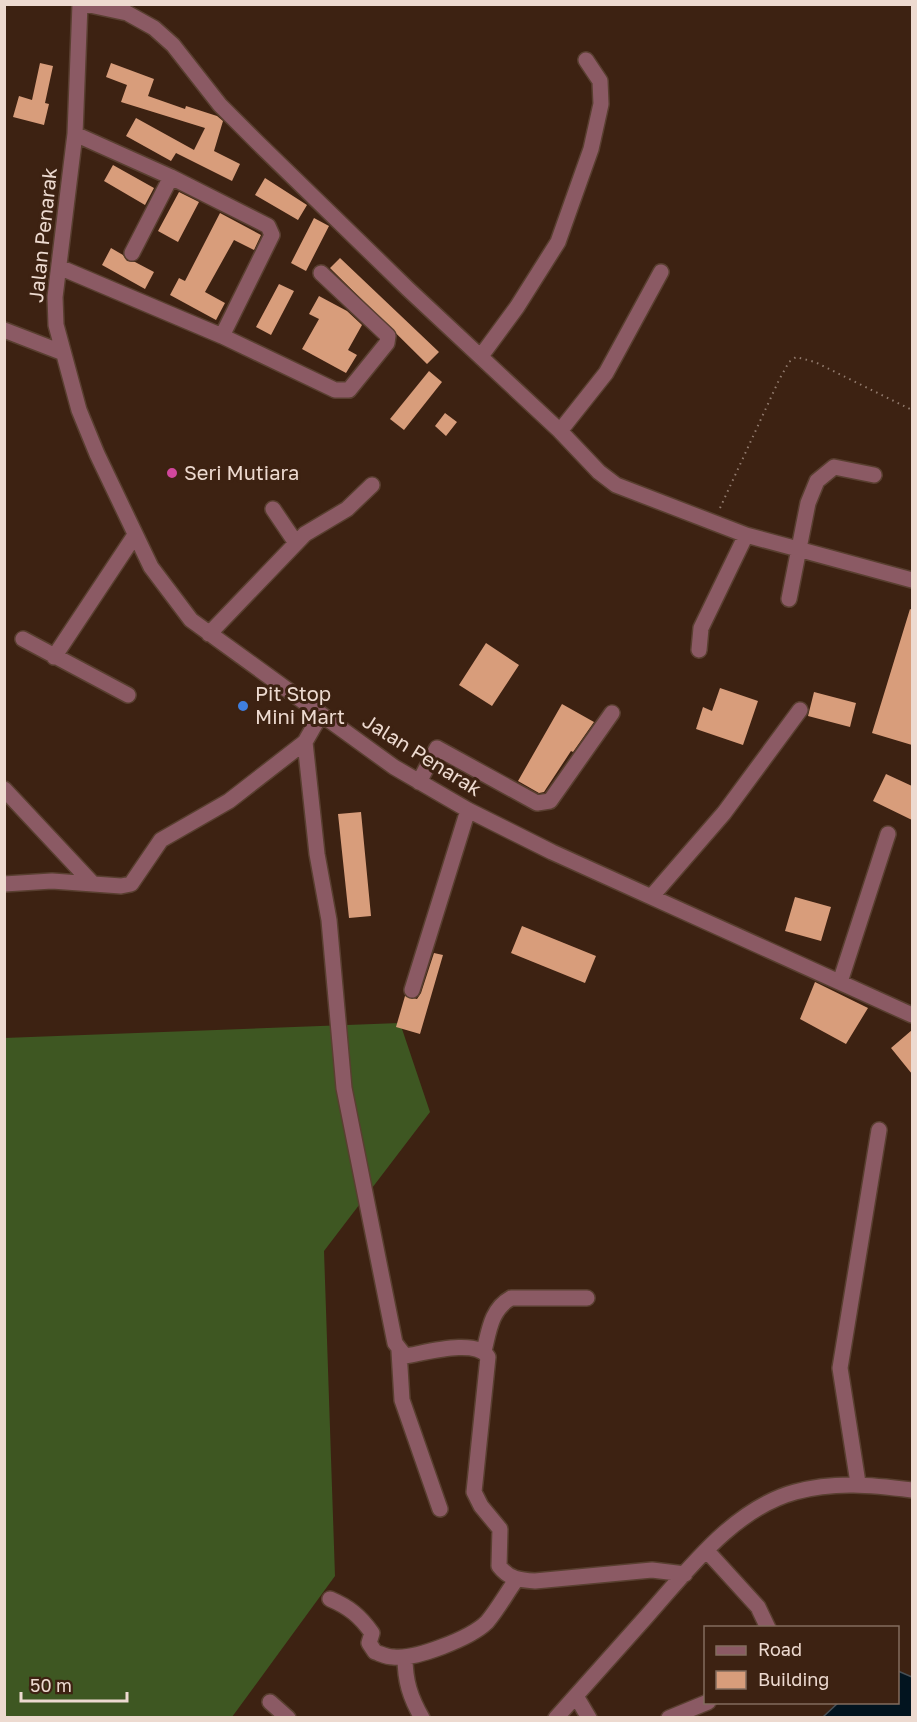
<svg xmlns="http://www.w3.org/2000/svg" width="917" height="1722" font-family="'Golos Text',sans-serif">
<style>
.forest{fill:#3e5722}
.water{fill:#02141f;stroke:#484f54;stroke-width:1.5}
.building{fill:#d89d7b}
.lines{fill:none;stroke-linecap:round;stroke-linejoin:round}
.minor-casing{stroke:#593f30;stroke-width:18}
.path{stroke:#927b6e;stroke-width:2;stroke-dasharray:1.5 4.5;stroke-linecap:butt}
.minor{stroke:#8b5a64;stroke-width:15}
.hotel-dot{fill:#d1479c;stroke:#3d2212;stroke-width:2}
.shop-dot{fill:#3f7fe0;stroke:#3d2212;stroke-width:2}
.labels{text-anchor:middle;stroke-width:6;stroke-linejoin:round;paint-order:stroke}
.street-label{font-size:20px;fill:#eddad0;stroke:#3d2212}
.poi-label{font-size:20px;fill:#eddad0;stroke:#3d2212;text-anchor:start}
</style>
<rect width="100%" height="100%" fill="#3d2212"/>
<path class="forest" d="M400 1023 430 1112 324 1251 335 1576 232 1717H5L4 1038Z"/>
<path class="water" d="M898 1671 912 1677V1717H823L838 1703 898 1702Z"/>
<path class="building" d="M40 63 53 66 45 103 49 104 44 125 13 117 19 96 32 100Z
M111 63 154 79 148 96 185 109 186 106 217 116 223 121 214 151 240 164 232 181 176 153 171 161 126 136 136 118 194 150 205 128 121 102 127 85 106 77Z
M113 165 154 188 145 205 104 181Z
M265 178 307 205 298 220 255 195Z
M179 192 199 202 178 242 158 231Z
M220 213 261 235 254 250 234 240 205 292 225 303 216 320 170 295 179 278 185 281Z
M314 218 329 226 306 271 291 263Z
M111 248 123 255 127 261 135 262 154 272 145 289 102 265Z
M340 258 439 352 427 364 330 268Z
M279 284 294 291 271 335 256 327Z
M319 296 347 311 362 325 348 350 357 355 346 373 302 349 319 319 309 314Z
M429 371 442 382 404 430 390 419Z
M445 413 457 422 446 436 435 426Z
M910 609 912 610V745L872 733Z
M486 643 519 665 492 706 459 685Z
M720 688 758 701 743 745 696 729 703 707 712 711Z
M814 692 856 703 850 727 808 716Z
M562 704 594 722 573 752 571 751 544 792 539 793 518 781Z
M886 774 912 786V820L873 801Z
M361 812 371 916 349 918 338 814Z
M795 897 831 907 821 941 785 931Z
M522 926 596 956 585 983 511 953Z
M434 953 443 955 420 1034 396 1027 405 996 417 999 421 993Z
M815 982 868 1008 846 1044 800 1019Z
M912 1030V1074L891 1048Z"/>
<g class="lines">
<defs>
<path id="minor" d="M80 4 75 134 55 297 56 325 79 410 97 454 151 567 191 620 394 767 468 810 552 852 912 1015
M85 4 127 13 154 28 173 45 220 105 257 142 408 289 560 431 599 472 616 485 746 535 912 580
M75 134 171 177 268 226 272 235 222 336
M132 253 171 177
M59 267 222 336 335 390H349L387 343 388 336 321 273
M4 330 61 352
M481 356 517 307 558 242 591 149 601 104 600 81 586 60
M560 431 606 373 661 272
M273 509 296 543
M789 599 808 503 817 481 834 467 874 475
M209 634 305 534 347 509 372 485
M23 639 128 695
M699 650 701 628 746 535
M54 657 135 535
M305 742 317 854 329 920 344 1088 395 1343 405 1356C425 1353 476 1338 488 1357L474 1492 481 1506 500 1529 499 1566C509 1579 519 1580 535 1581L652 1570 685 1574
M419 782 437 748 537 803 550 801 612 713
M4 789 93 884
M4 884 52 881 121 886 131 884 161 840 229 801 305 742 321 714
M652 896 724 813 800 710
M840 982 888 834
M412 990 468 810
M399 1351 402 1400 440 1509
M484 1351C489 1331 491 1309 511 1298H587
M858 1483 840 1368 879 1130
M707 1551 758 1607 768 1628
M330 1599C349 1607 360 1616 372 1633L369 1643 375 1652C381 1654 387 1657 393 1657 415 1660 471 1638 487 1622 498 1609 506 1594 516 1580
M405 1657C405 1681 410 1697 422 1718
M576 1696 589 1718
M270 1702 288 1718
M556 1718C586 1684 617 1650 647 1616 688 1570 733 1509 795 1492 835 1481 872 1485 912 1490
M669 1718 708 1702"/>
</defs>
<use href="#minor" class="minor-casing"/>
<path class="path" d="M720 508 779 380 789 362 796 357 815 362 912 410"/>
<use href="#minor" class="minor"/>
</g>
<circle class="hotel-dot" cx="172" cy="473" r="6"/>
<circle class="shop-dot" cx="243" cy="706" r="6"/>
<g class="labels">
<g class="street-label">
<text transform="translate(43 235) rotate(-84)" y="7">Jalan Penarak</text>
<text transform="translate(422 755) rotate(32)" y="7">Jalan Penarak</text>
</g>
<g class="poi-label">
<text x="184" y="480">Seri Mutiara</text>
<text x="255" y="701">Pit Stop<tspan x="255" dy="23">Mini Mart</tspan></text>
</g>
</g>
<rect width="917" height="1722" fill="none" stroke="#eddad0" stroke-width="12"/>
<rect x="704" y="1626" width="195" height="78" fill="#3d2212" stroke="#836c5e" stroke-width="1.5"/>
<rect x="716" y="1646" width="30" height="9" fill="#8b5a64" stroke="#836c5e" stroke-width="1.5"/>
<text x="758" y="1656" font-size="18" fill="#eddad0">Road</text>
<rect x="716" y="1671" width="30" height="18" fill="#d89d7b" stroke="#836c5e" stroke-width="1.5"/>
<text x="758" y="1686" font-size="18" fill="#eddad0">Building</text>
<path d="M21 1692v9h106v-9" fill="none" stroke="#eddad0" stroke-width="3"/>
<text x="30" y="1692" font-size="18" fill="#eddad0" stroke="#3d2212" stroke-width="4.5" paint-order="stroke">50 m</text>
</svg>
